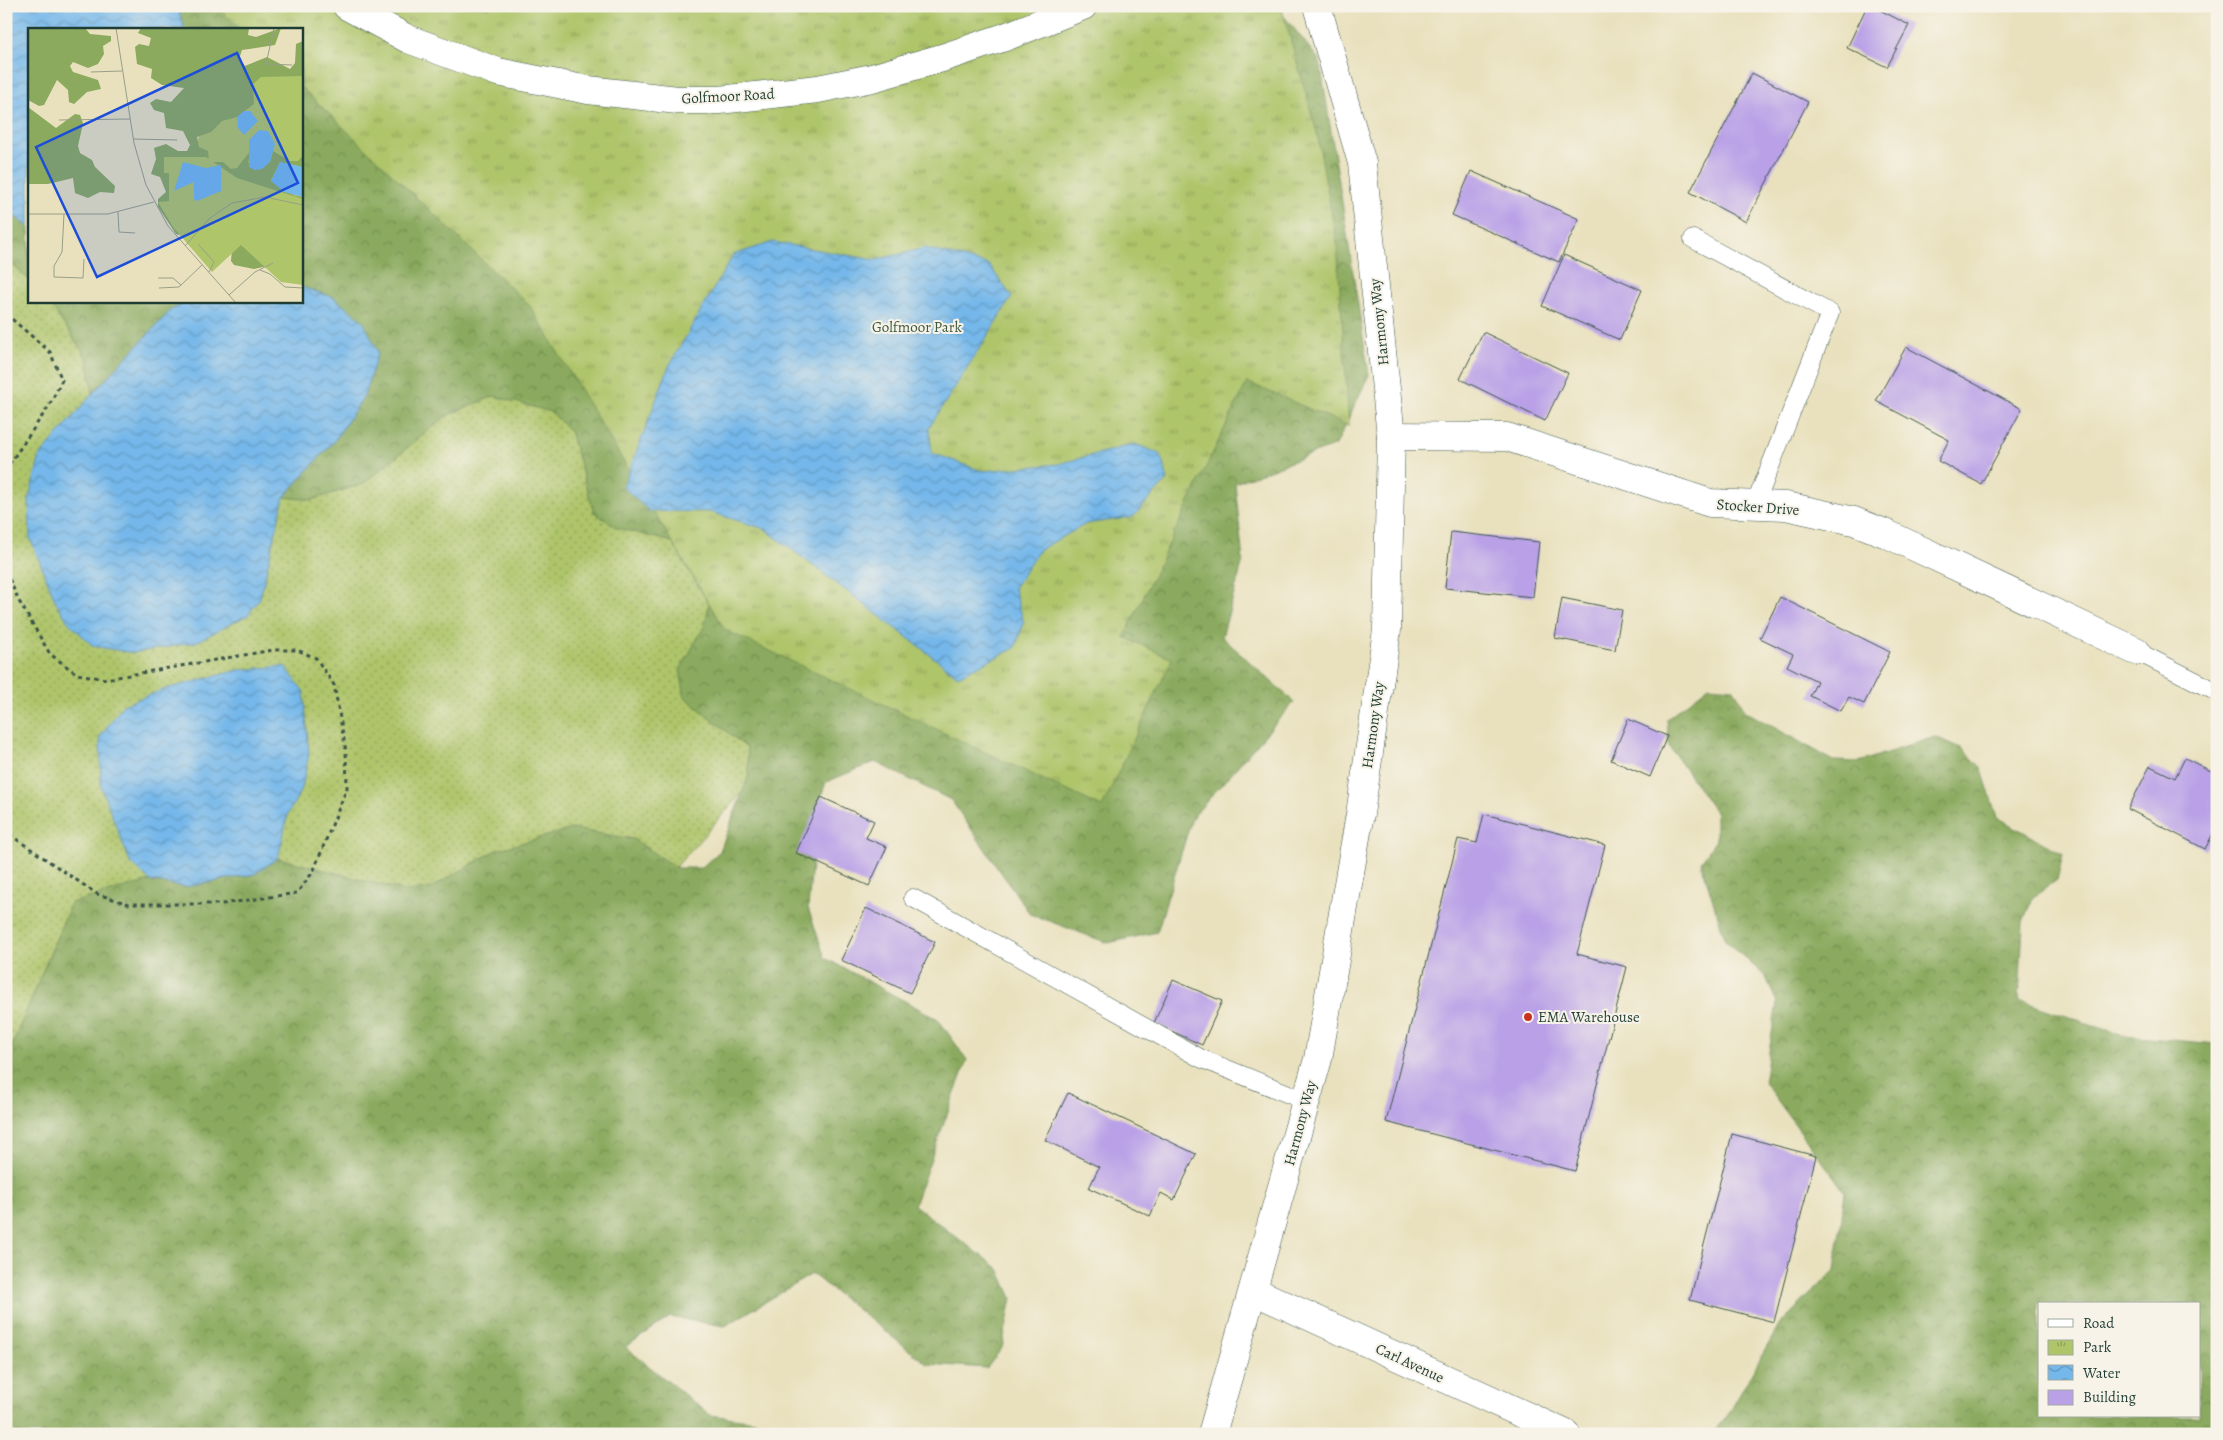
<svg xmlns="http://www.w3.org/2000/svg" width="2223" height="1440" font-family="Alegreya,serif">
<style>
.grass{fill:url(#grass-dots);stroke:#67814f}
.forest{fill:url(#forest-crowns);stroke:#557449;fill-rule:evenodd}
.park{fill:url(#park-tufts);stroke:#67814f}
.water{fill:url(#water-waves);stroke:#4a7a8f}
.building{fill:#b9a0e7}
.lines{fill:none;stroke-linecap:round;stroke-linejoin:round}
.service-casing{stroke:#3d5649;stroke-width:19}
.minor-casing{stroke:#3d5649;stroke-width:29}
.tertiary-casing{stroke:#3d5649;stroke-width:29}
.path{stroke:#3d5649;stroke-width:3;stroke-dasharray:4 4;stroke-linecap:butt}
.service{stroke:#fff;stroke-width:18}
.minor{stroke:#fff;stroke-width:28}
.tertiary{stroke:#fff;stroke-width:28}
.poi-dot{fill:#c8321e;stroke:#f7f3e8;stroke-width:2}
.labels{text-anchor:middle;stroke-width:4;stroke-linejoin:round;paint-order:stroke}
.street-label{font-size:15px;fill:#1f3d34;stroke:#f7f3e8}
.park-label{font-size:15px;fill:#3c583f;stroke:#f7f3e8}
.poi-label{font-size:15px;fill:#1f3d34;stroke:#f7f3e8;text-anchor:start}
.inset-road{fill:none;stroke:#989f87;stroke-width:1}
.view{fill:#1d4ed8;fill-opacity:0.15;stroke:#1d4ed8;stroke-width:2.5}
.inset-edge{fill:none;stroke:#1f3d34;stroke-width:2.5}
</style>
<defs>
<pattern id="grass-dots" width="8" height="8" patternUnits="userSpaceOnUse" patternTransform="scale(1.25)"><rect width="8" height="8" fill="#afc56a"/><path d="M2 2h.1M6 6h.1" fill="none" stroke="#8ea158" stroke-width="1.8" stroke-linecap="round"/></pattern>
<pattern id="forest-crowns" width="20" height="18" patternUnits="userSpaceOnUse" patternTransform="scale(1.25)"><rect width="20" height="18" fill="#8baa5e"/><path d="M2 6a3 3 0 1 1 6 0M12 15a3 3 0 1 1 6 0" fill="none" stroke="#718c4e"/></pattern>
<pattern id="park-tufts" width="24" height="20" patternUnits="userSpaceOnUse" patternTransform="scale(1.25)"><rect width="24" height="20" fill="#afc56a"/><path d="M3 7l-1-3M5 7V3M7 7l1-3M15 17l-1-3M17 17v-4M19 17l1-3" fill="none" stroke="#8ea158"/></pattern>
<pattern id="water-waves" width="16" height="10" patternUnits="userSpaceOnUse" patternTransform="scale(1.25)"><rect width="16" height="10" fill="#74b7ea"/><path d="M0 5q4-4 8 0t8 0" fill="none" stroke="#5f96be"/></pattern>
</defs>
<rect width="100%" height="100%" fill="#f7f3e8"/>
<filter id="ink" filterUnits="userSpaceOnUse"><feTurbulence type="fractalNoise" baseFrequency=".02" numOctaves="2"/><feDisplacementMap in="SourceGraphic" scale="10" xChannelSelector="R" yChannelSelector="G"/><feConvolveMatrix kernelMatrix="1 2 1 2 8 2 1 2 1" color-interpolation-filters="sRGB"/></filter>
<filter id="wash" filterUnits="userSpaceOnUse"><feTurbulence type="fractalNoise" baseFrequency=".0096" numOctaves="4" result="noise"/><feDisplacementMap in="SourceGraphic" scale="20" xChannelSelector="R" yChannelSelector="G"/><feGaussianBlur stdDeviation="1.12" result="paint"/><feColorMatrix in="noise" values="0 0 0 0 0 0 0 0 0 0 0 0 0 0 0 0 0 1.4 0 .05"/><feComposite in="paint" operator="in"/></filter>
<g filter="url(#wash)">
<rect width="100%" height="100%" fill="#e9e1be"/>
<path class="grass" d="M6 6H217L240 29H29V301H301V87L530 306 790 739 625 924 6 1172Z"/>
<path class="forest" d="M177 6H1276L1320 61 1369 375 1336 445 1235 483 1243 561 1222 637 1294 702 1192 818 1157 932 1108 943 1030 914 951 800 875 762 826 782 817 807 808 908 825 958 938 1019 967 1060 914 1205 999 1269 1012 1298 1002 1348 987 1368 927 1364 812 1274 725 1326 670 1317 625 1347 710 1415 763 1422 777 1434H6V1379L12 1340 6 1329V1060L71 903 150 881 185 887 255 874 278 858 405 891 429 889 496 850 572 829 633 839 676 868H701L720 851 749 775 747 748 685 697 680 670 705 625 715 572 669 541 617 528 594 512 570 431 551 412 494 396 446 416 363 484 311 500 284 497 335 440 364 396 378 352 333 297 301 287V29H185Z
M6 210 29 227V280L6 259Z
M48 301H187L171 310 93 393 87 358Z
M1709 686 1734 688 1745 711 1834 761 1859 762 1935 737 1963 749 1981 767 1997 817 2063 854 2057 880 2032 898 2023 922 2019 1000 2125 1036 2217 1044V1434H1711L1728 1415 1780 1324 1835 1270 1845 1192 1764 1082 1777 1003 1766 977 1725 940 1701 862 1716 840V813L1669 746 1667 719ZM2039 1304H2199V1416H2039Z"/>
<path class="park" d="M217 6H1281L1317 133 1337 244 1349 426 1247 382 1124 637 1172 659 1102 807 725 630 530 306 301 87V29H240Z"/>
<path class="water" d="M6 6H177L185 29H29V227L6 210Z
M773 242 875 260 925 248 989 265 1012 297 929 428 932 453 982 471 1058 464 1135 444 1160 454 1168 479 1133 517 1086 524 1039 550 1014 588 1024 623 1015 648 958 676 765 529 710 512 649 511 623 487 669 366 733 255Z
M301 287 333 297 363 321 378 352 364 396 335 440 284 497 260 598 248 615 196 642 133 653 93 646 68 622 55 600 30 538 29 498 40 456 93 393 171 310 187 301H301Z
M285 666 304 692 309 754 302 788 288 814 278 858 255 874 185 887 150 881 130 862 101 787 100 737 123 705 162 690 238 670Z"/>
<g id="blocks">
<path class="building" d="M1867 6H1872L1909 25 1887 67 1847 48Z
M1752 73 1808 102 1746 222 1690 192Z
M1471 171 1579 219 1559 262 1452 215Z
M1564 255 1642 290 1620 340 1542 306Z
M1483 332 1568 373 1545 421 1460 379Z
M1906 347 2022 409 1981 484 1938 461 1949 440 1876 401Z
M1451 532 1539 542 1533 597 1445 588Z
M1780 597 1890 652 1864 704 1849 697 1841 711 1810 696 1817 681 1787 666 1793 654 1760 638Z
M1562 598 1622 610 1615 650 1555 638Z
M1628 719 1667 736 1650 777 1611 760Z
M2185 758 2217 774 2213 785 2217 787V826L2205 849 2128 809 2150 766 2175 778Z
M821 797 874 821 866 838 887 847 869 886 796 853Z
M1484 814 1605 845 1577 954 1627 967 1575 1171 1386 1122 1458 839 1477 843Z
M866 908 935 942 910 993 841 960Z
M1173 980 1222 1001 1202 1045 1154 1023Z
M1068 1093 1196 1154 1174 1200 1161 1193 1150 1216 1089 1188 1099 1167 1045 1140Z
M1732 1134 1816 1156 1774 1322 1690 1300Z"/>
</g>
</g>
<g filter="url(#ink)">
<use href="#blocks" fill-opacity="0" stroke="#3d5649" stroke-width="1"/>
<g class="lines">
<defs>
<path id="service" d="M1693 239 1830 313 1755 505
M2136 651 2217 692
M913 898 1200 1058 1306 1101"/>
<path id="minor" d="M347 6 408 39 498 72 588 90 678 100H719L818 89 872 78 942 58 1005 37 1083 6
M1391 436 1507 437 1710 503 1786 506 1854 521 1887 534 2136 651
M1254 1291 1566 1434"/>
<path id="tertiary" d="M1212 1434 1318 1059 1360 814 1387 630 1391 436 1362 163 1317 6"/>
</defs>
<use href="#service" class="service-casing"/>
<use href="#minor" class="minor-casing"/>
<use href="#tertiary" class="tertiary-casing"/>
<path class="path" d="M6 314 50 352 62 380 49 406 6 469
M6 572 19 601 50 654 77 674 106 679 273 650H297L316 658 334 685 346 751 347 788 313 872 297 893 222 904H129L97 894 6 832"/>
<use href="#service" class="service"/>
<use href="#minor" class="minor"/>
<use href="#tertiary" class="tertiary"/>
</g>
</g>
<circle class="poi-dot" cx="1528" cy="1017" r="5"/>
<g class="labels">
<g class="street-label">
<text transform="translate(728 96) rotate(-3)" y="5">Golfmoor Road</text>
<text transform="translate(1379 322) rotate(-96)" y="5">Harmony Way</text>
<text transform="translate(1758 507) rotate(4)" y="5">Stocker Drive</text>
<text transform="translate(1373 725) rotate(-82)" y="5">Harmony Way</text>
<text transform="translate(1300 1123) rotate(-75)" y="5">Harmony Way</text>
<text transform="translate(1410 1363) rotate(25)" y="5">Carl Avenue</text>
</g>
<g class="park-label">
<text x="917" y="332">Golfmoor Park</text>
</g>
<g class="poi-label">
<text x="1538" y="1022">EMA Warehouse</text>
</g>
</g>
<g transform="translate(28 28)">
<rect width="275" height="275" fill="#e9e1be"/>
<path d="M223 46 275 47V171L209 150 167 122 174 98Z" fill="#afc56a"/>
<path d="M0 0H57L62 6 83 8V13L75 18 76 26 70 36 60 40 45 34 42 38 45 44 70 52 73 61 59 64 46 76 41 74 40 62 29 52 16 77 11 78 0 72ZM113 0H221L220 7 228 9 253 0 247 17 214 22 211 31 217 38 239 29 262 41 267 35 268 16 275 13V48L233 49 225 56 226 76 209 89 194 93 183 104 169 109 171 119 180 123 181 134H195L203 141 209 140 223 122 220 135 242 134 245 123 262 133H270L275 127V139L252 134 243 152 267 168 275 169V230L226 241 206 237 203 233 204 220 148 206 130 179V171L138 164 132 149 123 146 128 131 126 120 138 116 150 123H159L162 117 155 103 138 100 136 85 126 82 122 75 128 71 143 74 156 60 134 57 123 50 124 41 109 36 107 19 111 16 121 18 123 10 110 5ZM0 79 28 100 47 86 52 87 55 95 50 118 52 125 64 132 67 139 87 158 86 165 72 164 60 170 47 165 45 150 20 156H0Z" fill="#8baa5e"/>
<path d="M136 129H178L209 150 275 171V257L253 254 213 217 184 244 145 199 130 174 141 173V145H136Z" fill="#afc56a"/>
<path d="M216 83H222L230 93 216 107 210 100 209 89ZM231 102 240 103 247 116 242 134 234 141 227 142 221 139V112ZM155 134 178 140 193 137V163L169 173 166 171V154L146 163ZM252 134 275 139V169L256 164 243 153Z" fill="#74b7ea"/>
<path class="inset-road" d="M88 0 106 115 118 157 140 198 208 275M246 0 238 36 264 37M63 44 94 43M31 92 102 91M105 111 149 112M90 184 91 204 107 205M0 186H80L126 174M36 186 34 224 26 238V249L55 250 56 231M170 216 186 234 181 244M157 218 182 190 204 175 237 169 275 177M232 242 242 246 257 259 275 260M130 250H145L153 257M131 260 151 259 174 237M201 267 227 244 245 235"/>
<path class="view" d="M209 25 270 155 69 249 8 119Z"/>
<rect width="275" height="275" class="inset-edge"/>
</g>
<rect width="2223" height="1440" fill="none" stroke="#f7f3e8" stroke-width="25"/>
<rect x="2038" y="1302" width="162" height="115" fill="#f7f3e8" stroke="#a1aaa0"/>
<rect x="2048" y="1319" width="25" height="8" fill="#ffffff" stroke="#a1aaa0"/>
<text x="2083" y="1328" font-size="15" fill="#1f3d34">Road</text>
<rect x="2048" y="1340" width="25" height="15" fill="url(#park-tufts)" stroke="#a1aaa0"/>
<text x="2083" y="1352" font-size="15" fill="#1f3d34">Park</text>
<rect x="2048" y="1365" width="25" height="15" fill="url(#water-waves)" stroke="#a1aaa0"/>
<text x="2083" y="1378" font-size="15" fill="#1f3d34">Water</text>
<rect x="2048" y="1390" width="25" height="15" fill="#b9a0e7" stroke="#a1aaa0"/>
<text x="2083" y="1402" font-size="15" fill="#1f3d34">Building</text>
</svg>
